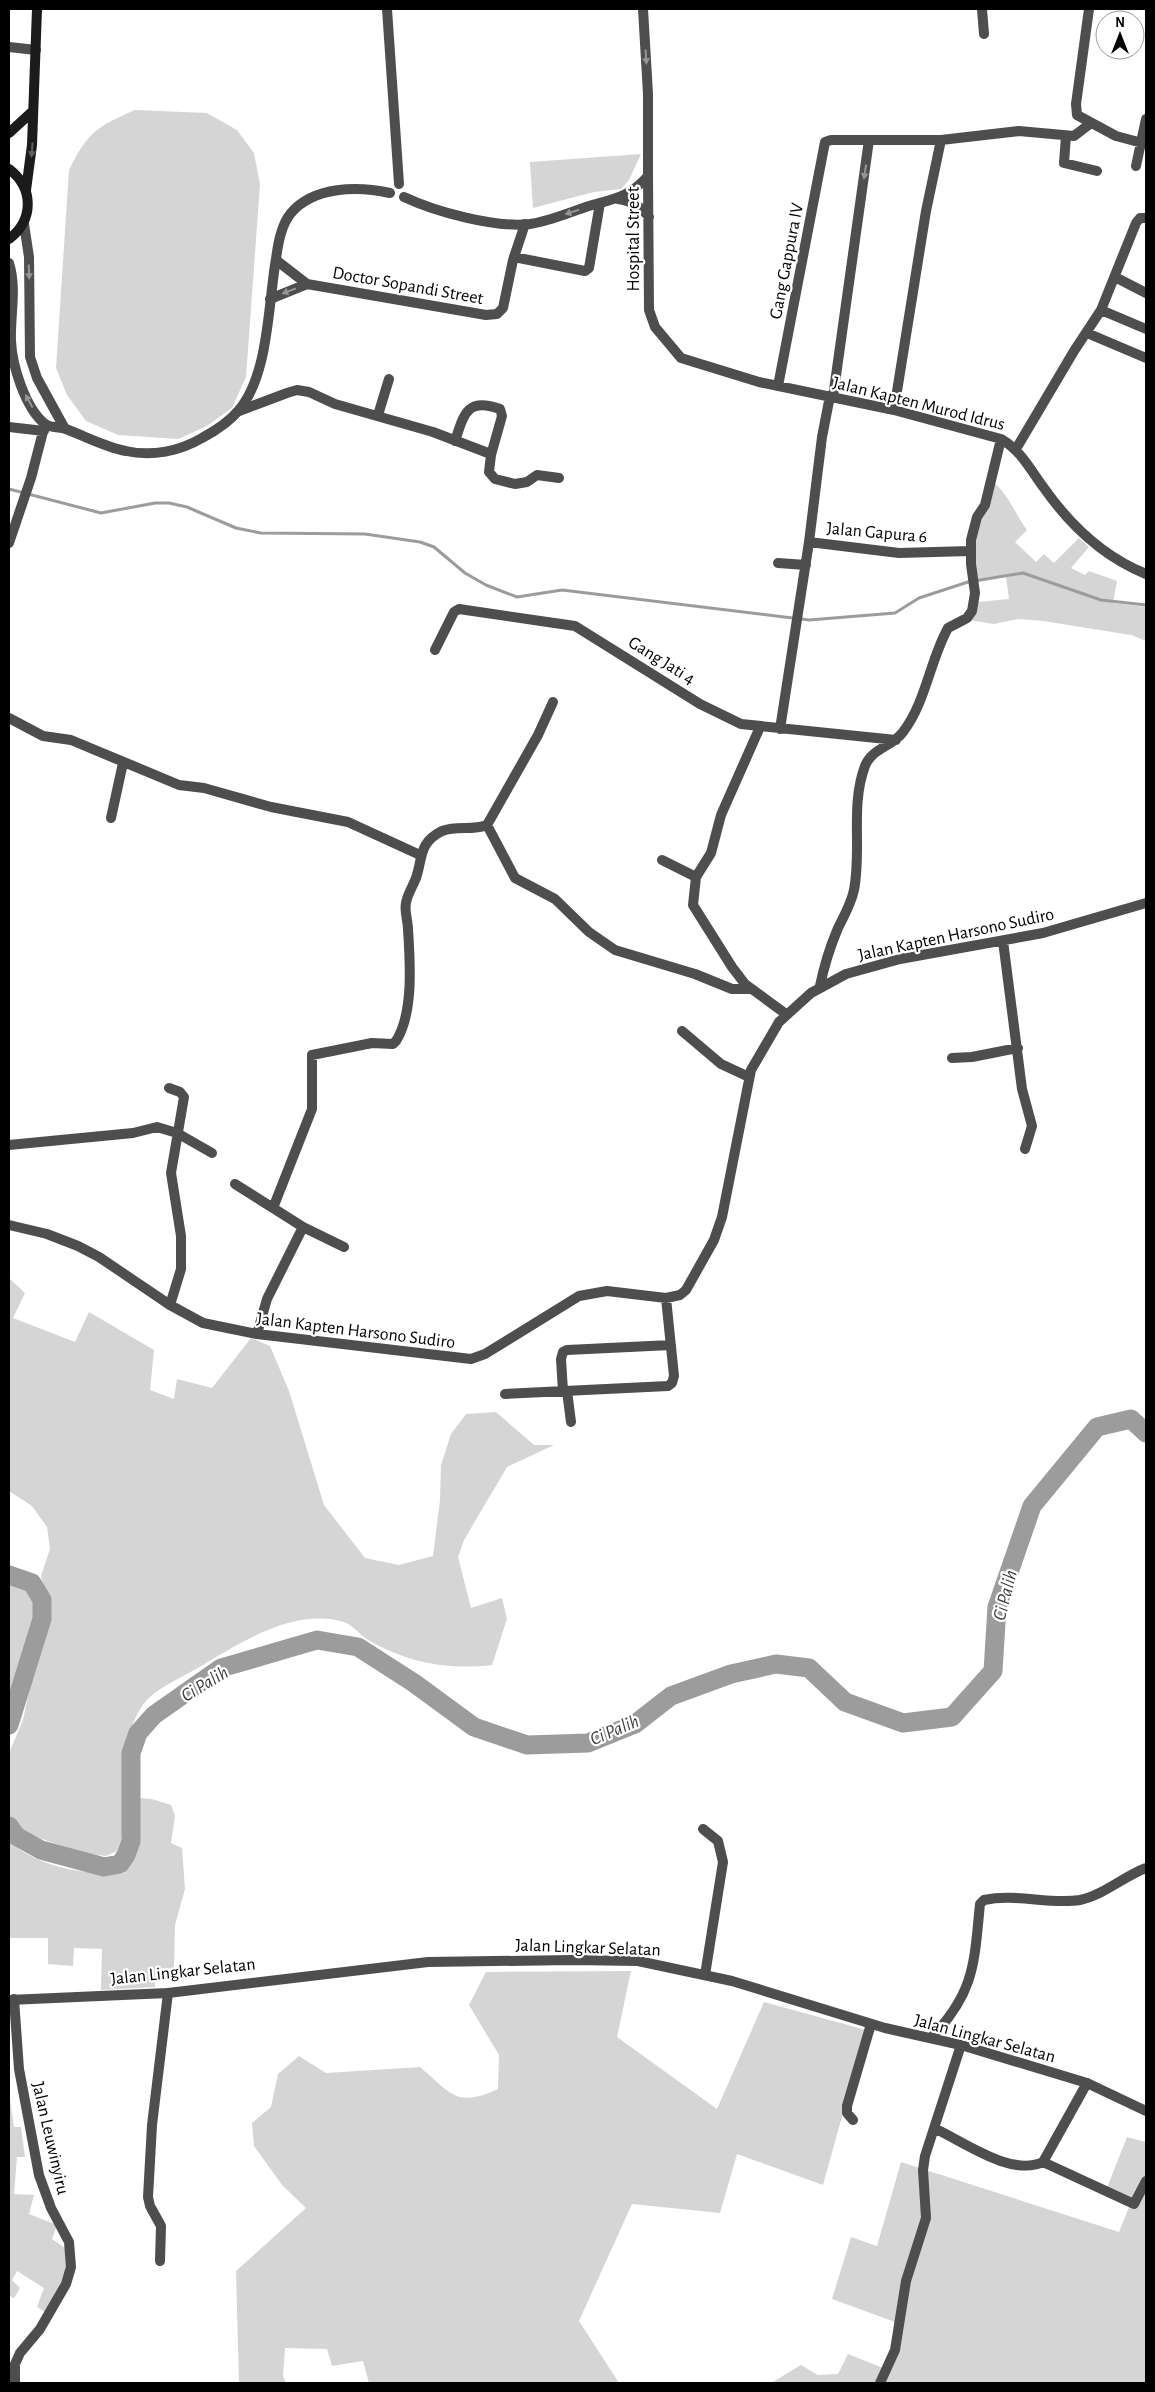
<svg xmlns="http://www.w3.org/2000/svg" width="1155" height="2392" font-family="'Alegreya Sans',sans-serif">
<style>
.green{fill:#d5d5d5}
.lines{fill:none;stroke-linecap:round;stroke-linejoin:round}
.stream{stroke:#9c9c9c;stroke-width:3}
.river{stroke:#9c9c9c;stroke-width:19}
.minor{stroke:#4e4e4e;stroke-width:10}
.tertiary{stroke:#4e4e4e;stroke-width:10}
.secondary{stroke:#1b1b1b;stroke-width:10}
.oneway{fill:#959595}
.oneway2{fill:#5f5f5f}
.labels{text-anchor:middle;stroke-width:4.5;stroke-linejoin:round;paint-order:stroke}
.street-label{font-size:18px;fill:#000;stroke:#fff}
.water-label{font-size:19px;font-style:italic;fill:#3d3d3d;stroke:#fff}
</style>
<rect width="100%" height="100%" fill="#fff"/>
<path class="green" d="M135 110 207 113 237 130 254 153 260 184 246 377 232 408 207 426 178 439 118 435 86 421 67 395 56 368 69 170C88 132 96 127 135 110Z
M641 154 629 180 621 189 594 192 533 208 530 162Z
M993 482C1007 492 1016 515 1027 530L1015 542 1036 562 1044 554 1054 563 1079 538 1089 547 1071 568 1085 575 1089 571 1117 581 1113 603 1146 607V641L1131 635 1043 621 1018 619 994 624 969 620 978 602 1009 599 1006 577 976 582 975 533Z
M9 1278 25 1293 13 1318 75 1342 89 1312 154 1350 150 1390 174 1399 177 1379 212 1388 251 1338 270 1346 289 1391 324 1505 365 1558 399 1565 433 1556 440 1500 441 1465 451 1434 466 1414 496 1412 534 1445H554L507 1467 464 1540 458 1557 471 1608 502 1598 507 1619 492 1665C446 1670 409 1663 368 1640 360 1635 353 1625 344 1622 292 1607 239 1644 196 1669 182 1677 164 1685 151 1696 139 1706 134 1722 128 1735 116 1766 129 1802 123 1833 122 1839 119 1845 117 1851L106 1856 81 1853 20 1831 9 1818V1753L23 1720 34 1667 47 1632 49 1608 41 1576 50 1549 47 1527 32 1506 9 1491Z
M9 1581C27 1587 34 1597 35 1616L9 1693Z
M138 1798 152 1799 171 1805 175 1816 171 1843 182 1848 185 1889 175 1925 174 1968 155 1969V1987L101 1990 102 1949 74 1948 73 1966 48 1964V1938H9V1841C39 1868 86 1875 125 1873 142 1852 138 1823 138 1798Z
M631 1971 617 2037 717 2109 764 2002 866 2030 823 2185 737 2154 720 2213 632 2204 579 2321 619 2383H369L363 2361 332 2366 327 2349 285 2348 283 2376 286 2383H239L236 2271 306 2208 282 2185 254 2146 252 2123 271 2107 278 2074 299 2056 326 2073 420 2067C452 2094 456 2108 498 2089L499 2055 469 2005 486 1972Z
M9 2092 14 2127H21L25 2157H17L14 2194 34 2195 29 2214 57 2225 52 2239 65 2248 68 2267 47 2313 37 2307 44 2288 17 2271 12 2280 20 2288 14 2298 9 2296Z
M1127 2137 1146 2142V2383H771L801 2365 818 2375 838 2374 848 2354 883 2368 892 2350 895 2322 832 2299 851 2237 877 2246 901 2162 1119 2232 1131 2202 1105 2193Z"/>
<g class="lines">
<path class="stream" d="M9 489 101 513 155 503H169L187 507 236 528 261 533 365 534 420 542 434 547 465 573 486 585 517 597 562 590 809 620 895 613 919 598 968 582 1023 573 1101 600 1146 605"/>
<path class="river" d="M9 1575 32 1583 42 1600V1619L9 1725
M9 1826 16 1836 41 1850 104 1867 120 1864 126 1855 131 1841V1753L138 1733 154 1715 221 1668 317 1640 358 1647 414 1683 474 1727 527 1745 588 1743 635 1724 671 1696 731 1674 776 1664 809 1668 845 1702 903 1723 952 1717 993 1671 997 1607 1032 1506 1097 1427 1131 1419 1146 1433"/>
<path class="minor" d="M982 9 984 34
M1089 9 1076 104 1077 115 1116 136 1146 144
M9 47 36 50
M1066 136 1064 163 1097 171
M1136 166 1146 119
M648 176 649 310 655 327 681 358 759 382 894 410 1001 439C1021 450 1031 471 1044 488 1070 525 1104 557 1146 574
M618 199C632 201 640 206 649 217
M514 257 585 271 589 268 600 203
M276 260 307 284
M1115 277 1146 293
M270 299 307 284 486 315 497 314 503 308 513 260 525 224
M1101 310 1146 329
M1087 333 1146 358
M778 386 825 142 831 140H941L1019 131 1074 136 1091 123
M830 396 822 437 809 542 899 553 970 551
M833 397 869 140
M894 410 926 211 941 140
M239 411 287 393 297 390 309 392 335 404 433 432 488 453 491 455 489 472 495 479 515 484 527 482 537 475 559 478
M378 415 389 379
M9 427 44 431
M455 441C464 414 467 397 500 409L502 416 491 455
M1016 449 1074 351 1101 310 1136 223 1140 218H1146
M9 543 31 478 45 424
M778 563 806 565
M435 650 454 612 459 609 575 626 700 704 741 724 896 740
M9 718 43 736 71 740 179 785 204 788 271 807 348 822 420 855
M780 729 809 542
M111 818 123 763
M487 825 515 878 555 899 589 932 615 950 695 974 732 989H751
M662 860 696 877 693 905 732 967 745 984 786 1014
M696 877 711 853 721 815 760 727
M1003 941 1022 1089 1032 1126 1025 1149
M820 986C824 966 830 947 838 928 844 916 851 904 854 890 862 849 850 806 865 766 872 748 892 747 903 732 926 702 930 660 948 628L967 618 972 611 975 593 971 564V540L977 517 985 505 1001 439
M682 1031 721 1064 749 1077
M952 1058 972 1057 1018 1048
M169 1088 180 1092 184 1097 171 1173 181 1236V1269L170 1305
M9 1145 133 1133 157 1127 177 1133 212 1153
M235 1184 273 1208
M9 1225 47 1234 78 1246 99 1257 170 1305 203 1323 257 1334 471 1359 485 1354 579 1296 607 1291 666 1298 680 1295 686 1290 714 1240 722 1217 751 1070 779 1022 811 993 846 974 900 959 1043 933 1146 903
M303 1227 344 1247
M257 1334 267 1299 303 1227 273 1208 312 1109V1055L372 1043 393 1044 396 1041C414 1013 410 961 408 929 408 921 404 911 406 903 407 895 413 886 416 878 423 858 418 843 442 831 457 825 472 831 487 825L538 735 553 702
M563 1391 561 1359 563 1352 567 1350 671 1345
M567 1391 571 1422
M505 1394 668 1386 672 1383 674 1376 666 1298
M703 1829 718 1841 723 1862 705 1975
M14 1999 19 2069 39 2175 51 2208 69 2242 71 2267 66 2284 40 2329 20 2353 15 2364V2383
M931 2038C975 1992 974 1964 980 1904L984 1900C1016 1893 1049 1905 1080 1900 1104 1895 1124 1876 1146 1868
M1087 2083 1043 2162 1134 2204 1146 2181
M853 2120 847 2113V2106L871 2024
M934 2128C964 2142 1011 2177 1043 2162
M160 2261 161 2226 150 2206 148 2197 152 2125 168 1993
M880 2383 895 2350 906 2281 926 2218 923 2170 925 2156 961 2045"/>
<path class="tertiary" d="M387 9 399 184
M404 197C436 212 495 228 530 224 550 221 570 212 589 206 613 199 630 197 648 176V94L643 9
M24 224 29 257 30 357 37 378 65 429
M9 263C17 289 10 315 11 341 12 365 25 408 45 424 50 428 60 427 66 429 87 437 105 447 126 451 152 457 180 451 202 438 215 431 229 422 238 411 269 376 268 304 276 259 278 244 281 225 291 213 314 186 358 186 390 193
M9 2000 168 1993 428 1962 572 1960 638 1961 732 1981 885 2028 961 2045 1087 2083 1146 2111"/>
<path class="secondary" d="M9 133 33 111
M9 169C34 188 34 220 9 239
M26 190 32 145 37 9"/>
</g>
<defs><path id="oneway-solid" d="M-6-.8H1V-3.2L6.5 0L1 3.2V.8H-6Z" transform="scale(1.25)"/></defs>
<g class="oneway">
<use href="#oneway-solid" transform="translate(646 57) rotate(87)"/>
<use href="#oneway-solid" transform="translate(865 172) rotate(98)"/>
<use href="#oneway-solid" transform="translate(572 212) rotate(162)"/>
<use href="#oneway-solid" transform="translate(29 272) rotate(88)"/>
<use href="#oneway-solid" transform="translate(289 291) rotate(159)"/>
<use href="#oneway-solid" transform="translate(29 401) rotate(-119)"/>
</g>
<use class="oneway2" href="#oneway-solid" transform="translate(32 150) rotate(94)"/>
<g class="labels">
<g class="street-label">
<text transform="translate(633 239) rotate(-90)" y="6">Hospital Street</text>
<text transform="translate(786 261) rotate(-79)" y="6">Gang Gappura IV</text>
<text transform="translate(408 285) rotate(10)" y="6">Doctor Sopandi Street</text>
<text transform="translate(919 403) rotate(14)" y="6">Jalan Kapten Murod Idrus</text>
<text transform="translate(877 532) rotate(5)" y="6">Jalan Gapura 6</text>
<text transform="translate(662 660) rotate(32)" y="6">Gang Jati 4</text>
<text transform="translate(956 934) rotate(-12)" y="6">Jalan Kapten Harsono Sudiro</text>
<text transform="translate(356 1330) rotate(7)" y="6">Jalan Kapten Harsono Sudiro</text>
<text transform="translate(588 1947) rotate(2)" y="6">Jalan Lingkar Selatan</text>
<text transform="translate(183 1971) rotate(-6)" y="6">Jalan Lingkar Selatan</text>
<text transform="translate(985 2038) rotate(15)" y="6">Jalan Lingkar Selatan</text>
<text transform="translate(51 2138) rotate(77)" y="6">Jalan Leuwinyiru</text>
</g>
<g class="water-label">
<text transform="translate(1004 1595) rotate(-76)" y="7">Ci Palih</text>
<text transform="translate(204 1683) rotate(-31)" y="7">Ci Palih</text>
<text transform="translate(614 1729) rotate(-23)" y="7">Ci Palih</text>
</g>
</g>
<rect width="1155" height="2392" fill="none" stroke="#000000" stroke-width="20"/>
<g transform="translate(1120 35)"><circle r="24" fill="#ffffff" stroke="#999999"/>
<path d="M0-4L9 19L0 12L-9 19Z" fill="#000000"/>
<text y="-8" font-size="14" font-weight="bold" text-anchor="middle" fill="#000000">N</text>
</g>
</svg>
